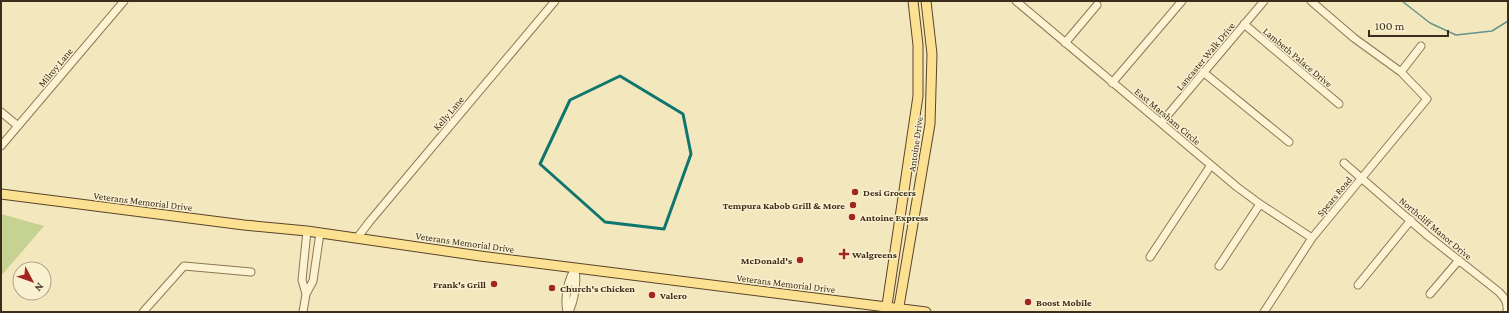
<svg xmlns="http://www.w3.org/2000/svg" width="1509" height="313" font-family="'Crimson Pro',serif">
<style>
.green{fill:#c6d291}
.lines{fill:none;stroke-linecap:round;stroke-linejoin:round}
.stream{stroke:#68938b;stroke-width:1.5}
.minor-casing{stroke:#8d7755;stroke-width:9}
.major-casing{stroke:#5a442a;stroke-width:11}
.minor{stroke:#fcf3d3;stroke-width:7}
.major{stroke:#fbe191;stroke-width:9}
.marked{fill:none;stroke:#0f766e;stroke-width:3;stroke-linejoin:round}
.poi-dot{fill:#a3261e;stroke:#f9f0cf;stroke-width:1.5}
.labels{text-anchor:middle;stroke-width:3;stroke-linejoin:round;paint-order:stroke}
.street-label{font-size:10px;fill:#3b2d1b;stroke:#f9f0cf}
.poi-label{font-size:10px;font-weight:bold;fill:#3b2d1b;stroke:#f9f0cf;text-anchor:start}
</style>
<rect width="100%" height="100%" fill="#f3e7be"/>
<path class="green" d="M1 214 44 226 1 276Z"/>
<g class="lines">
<path class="stream" d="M1402 1 1430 23 1456 35 1492 31 1508 21"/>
<defs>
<path id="minor" d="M1016 1 1237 187 1260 204 1312 238
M1244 24 1339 104
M1065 43 1097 5
M1203 72 1289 142
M1401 72 1421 46
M1112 83 1182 1
M1 112 18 126
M1161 123 1264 1
M1 146 124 1
M1344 163 1428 236 1499 292C1505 298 1508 303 1507 312
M357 238 370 221 555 1
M1150 257 1211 165
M1219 266 1260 204
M1358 285 1411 220
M306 294 302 280 307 231
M1430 294 1459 260
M143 312 184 266 251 272
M303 312 306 294 313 281 320 233
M567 312C564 297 568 281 575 268
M569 312C575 298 577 283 575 268
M1264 312 1312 238 1427 99 1401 72 1354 38 1311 1"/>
<path id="major" d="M1 194 244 225 307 231 480 256 926 312
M886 312 918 96V45L913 1
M898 312 930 124 932 54 926 1"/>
</defs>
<use href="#minor" class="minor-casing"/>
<use href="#major" class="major-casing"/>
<use href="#minor" class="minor"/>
<use href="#major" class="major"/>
</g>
<path class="marked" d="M620 76 683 114 691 154 664 229 605 222 540 164 570 100Z"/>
<g class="poi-dot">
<circle cx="855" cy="192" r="4"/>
<circle cx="853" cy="205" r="4"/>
<circle cx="852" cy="217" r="4"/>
<path d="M842 248h4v4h4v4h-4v4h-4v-4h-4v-4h4z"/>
<circle cx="800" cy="260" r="4"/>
<circle cx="494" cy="284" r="4"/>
<circle cx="552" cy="288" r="4"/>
<circle cx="652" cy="295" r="4"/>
<circle cx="1028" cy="302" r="4"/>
</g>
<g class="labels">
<g class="street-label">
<text transform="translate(1205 56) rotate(-50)" y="4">Lancaster Walk Drive</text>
<text transform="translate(1298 57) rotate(40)" y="4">Lambeth Palace Drive</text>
<text transform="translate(55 67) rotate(-50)" y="4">Milroy Lane</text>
<text transform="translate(448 113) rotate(-50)" y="4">Kelly Lane</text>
<text transform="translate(1168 116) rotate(40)" y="4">East Marsham Circle</text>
<text transform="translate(915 144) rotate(-82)" y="4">Antoine Drive</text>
<text transform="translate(1334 196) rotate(-50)" y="4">Spears Road</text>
<text transform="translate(143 201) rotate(7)" y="4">Veterans Memorial Drive</text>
<text transform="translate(1436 228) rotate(40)" y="4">Northcliff Manor Drive</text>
<text transform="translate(465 242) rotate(8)" y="4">Veterans Memorial Drive</text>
<text transform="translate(786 283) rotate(7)" y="4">Veterans Memorial Drive</text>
</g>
<g class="poi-label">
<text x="863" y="196">Desi Grocers</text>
<text x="845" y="209" text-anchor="end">Tempura Kabob Grill &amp; More</text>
<text x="860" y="221">Antoine Express</text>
<text x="852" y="258">Walgreens</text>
<text x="792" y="264" text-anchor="end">McDonald's</text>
<text x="486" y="288" text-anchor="end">Frank's Grill</text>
<text x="560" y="292">Church's Chicken</text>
<text x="660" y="299">Valero</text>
<text x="1036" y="306">Boost Mobile</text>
</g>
</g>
<rect width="1509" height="313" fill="none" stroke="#3b2d1b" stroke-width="4"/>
<g transform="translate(32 281) rotate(131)"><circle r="19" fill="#f9f0cf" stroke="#ada287"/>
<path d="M0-3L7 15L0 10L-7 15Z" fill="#a3261e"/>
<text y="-6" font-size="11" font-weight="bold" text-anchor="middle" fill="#3b2d1b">N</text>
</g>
<path d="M1369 30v6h79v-6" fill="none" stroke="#3b2d1b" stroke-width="2"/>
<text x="1375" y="30" font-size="12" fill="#3b2d1b" stroke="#f9f0cf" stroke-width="3" paint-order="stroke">100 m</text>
</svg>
